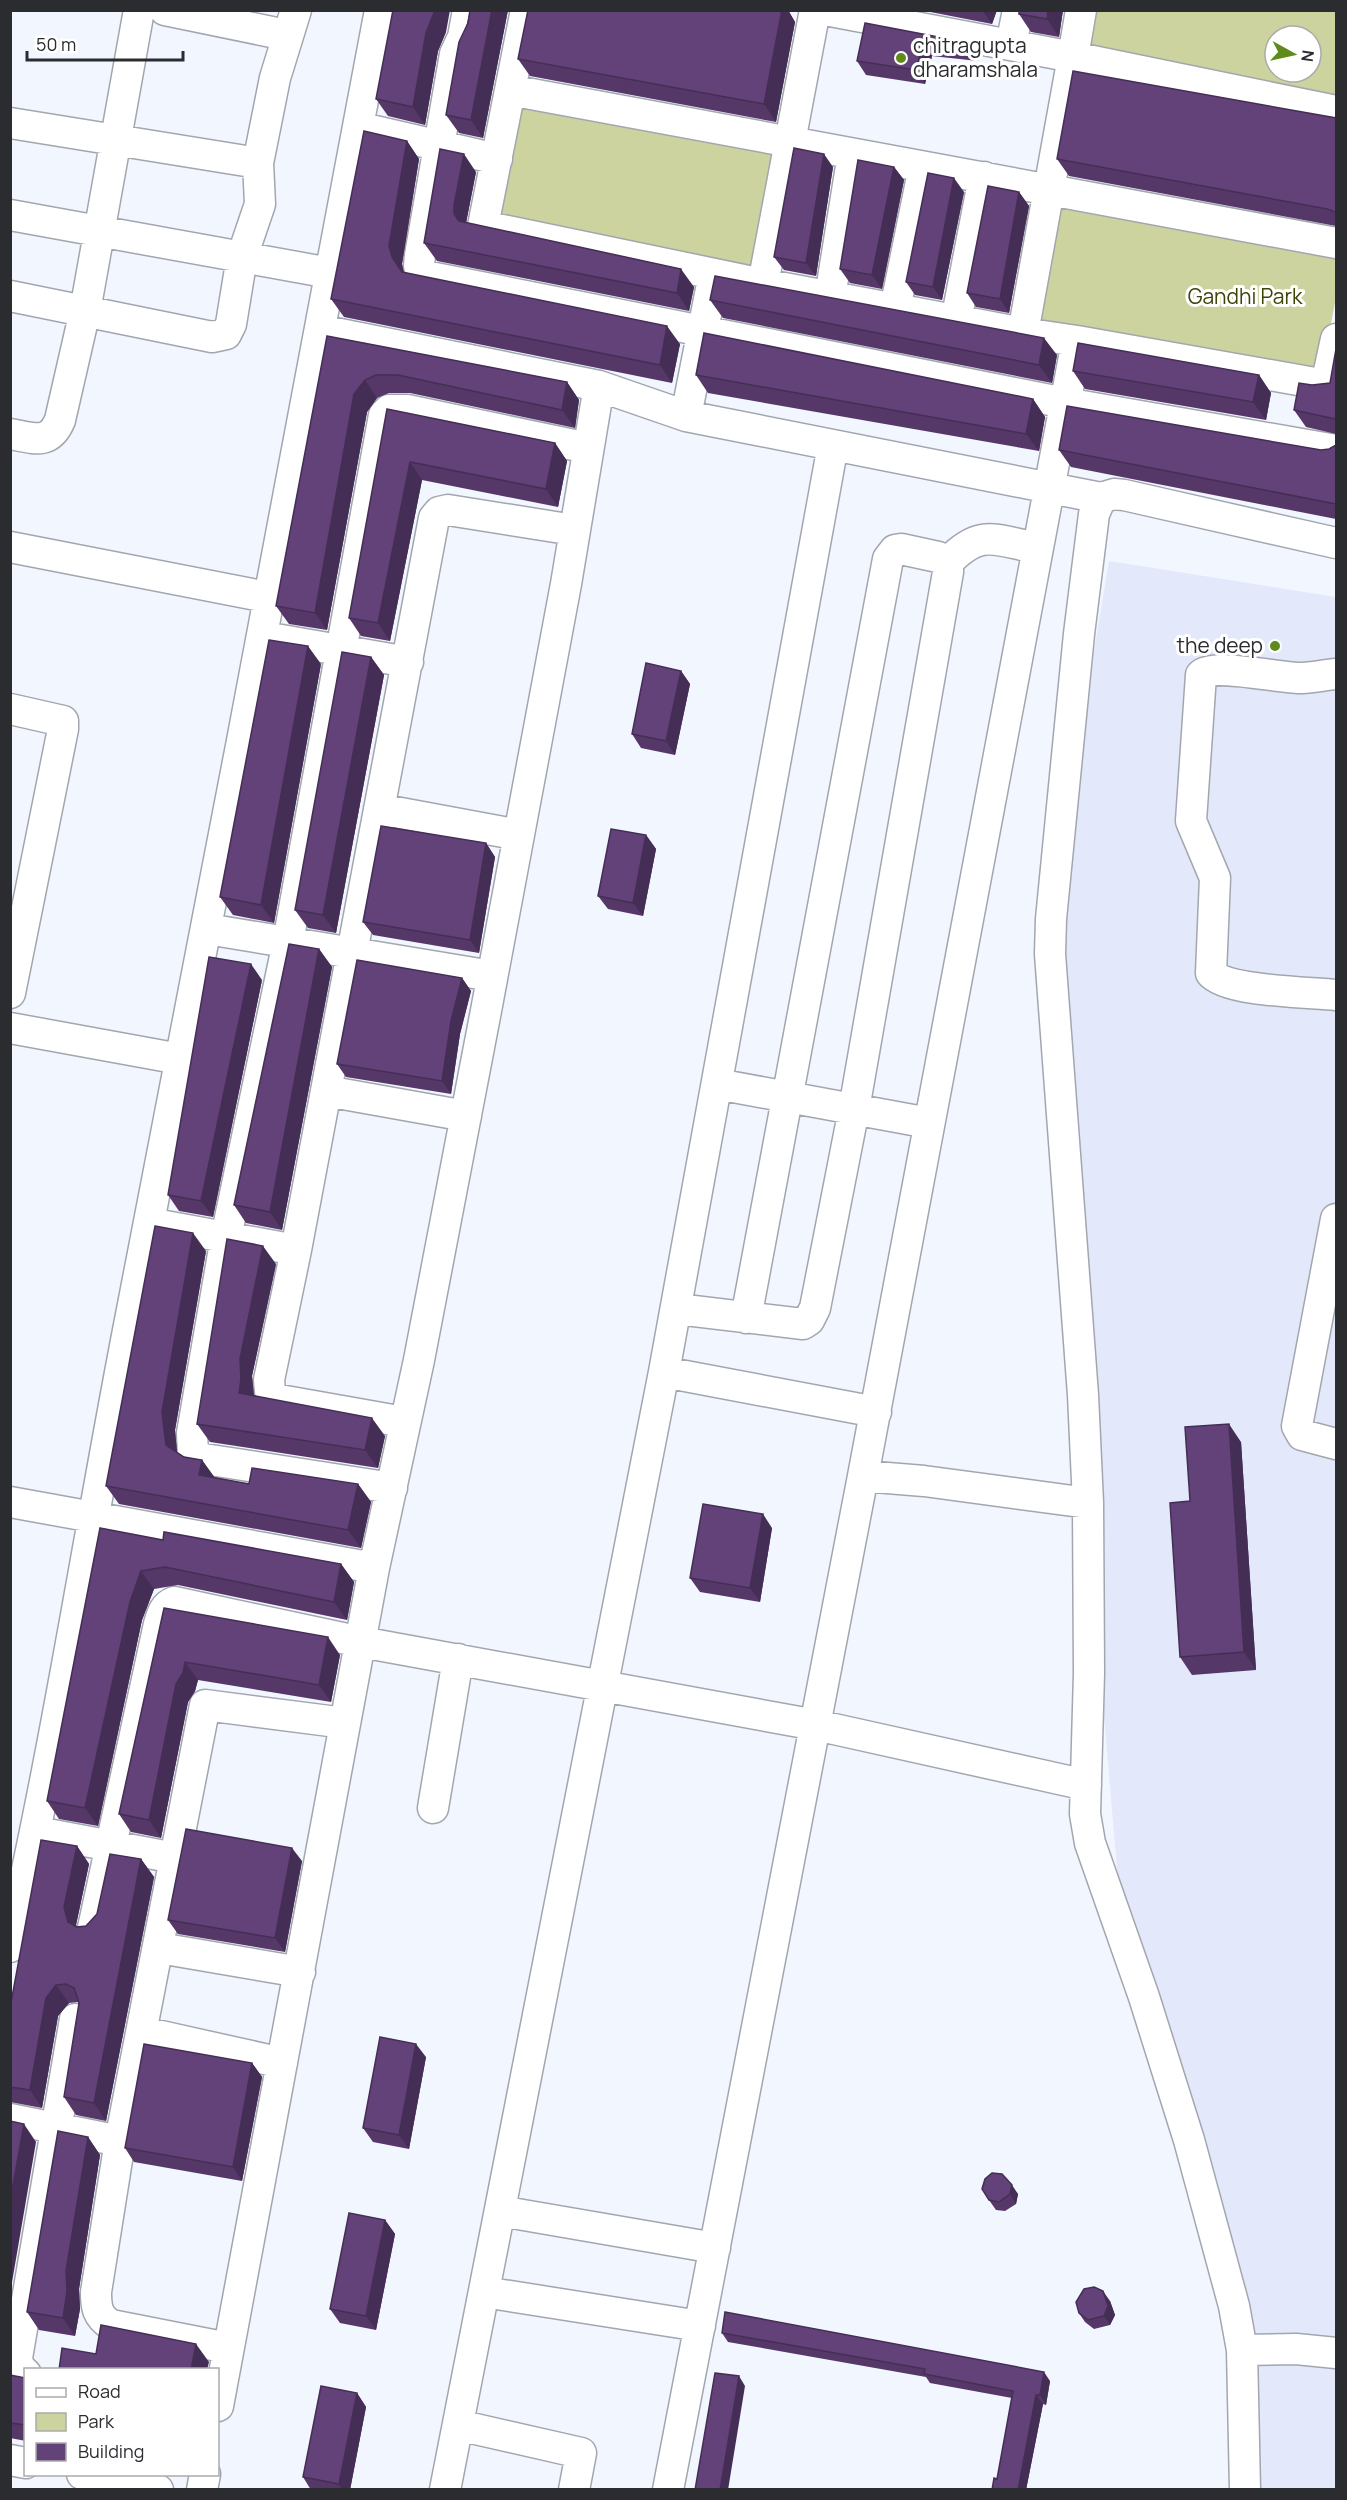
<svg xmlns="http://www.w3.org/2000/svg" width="1347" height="2500" font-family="Manrope,sans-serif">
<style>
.built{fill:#e3e9fb}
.green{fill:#ccd39e;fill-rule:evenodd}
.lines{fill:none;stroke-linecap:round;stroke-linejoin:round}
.minor-casing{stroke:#a2a6af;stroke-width:33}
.minor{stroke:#fff;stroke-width:30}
.wall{fill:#553868}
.shaded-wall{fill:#452e55}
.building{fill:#634179;stroke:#452e55;stroke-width:1.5}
.poi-dot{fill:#5e8b1b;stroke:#fff;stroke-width:2}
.labels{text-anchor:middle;stroke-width:6;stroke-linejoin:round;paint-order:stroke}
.poi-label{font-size:21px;fill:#2b2c30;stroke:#fff;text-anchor:start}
.park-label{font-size:21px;fill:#3e4308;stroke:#fff}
</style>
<rect width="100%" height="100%" fill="#f2f6fe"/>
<path class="built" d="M1109 561 1336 597V2489H1236L1232 2312 1123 1940 1041 967Z"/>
<path class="green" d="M1088 11H1336V102L1082 52ZM1275 36H1311V72H1275Z
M515 97 783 148 757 274 495 217Z
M1054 197 1336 249V297L1321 377 1034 323Z"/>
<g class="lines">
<defs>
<path id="minor" d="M165 10 286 35
M468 10 463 37 455 54 420 255 419 266 425 276 1065 403 1336 450
M526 10 483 226 763 284 815 10
M825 10 1073 57 1023 333 1077 341
M1081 10 1073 57 1336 111
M1011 45 1018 10
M510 90 1336 243
M10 123 258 163
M358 127 497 159
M10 215 330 273
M763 284 1023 333
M10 296 212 337 226 334 231 324 242 257 260 204 258 163 275 78 296 10
M830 297 853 154
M895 309 924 167
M956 321 984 177
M320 330 599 386 686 416 1101 498
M686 416 714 274
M10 434C34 438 49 446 60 420L85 311 139 10
M833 445 664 1372 876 1412
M10 547 272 598
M948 562C981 528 994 540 1037 548
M264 637 408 662
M1336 674C1324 675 1311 678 1299 678 1279 678 1214 663 1201 675L1191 821 1215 878 1211 973C1227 992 1310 992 1336 995
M10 709 63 721V729L10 993
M379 809 519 835
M207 929 492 976
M10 1028 180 1059
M717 1084 929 1123
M326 1091 466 1116
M1336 1219 1297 1426 1302 1435 1336 1444
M149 1223 296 1250
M677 1309 803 1324 809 1320 815 1308 854 1109 948 572V562L938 557 901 549 895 550 888 559 746 1318
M404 1422 274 1399 270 1391 269 1380 296 1250 434 518 439 512 448 510 574 530
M863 1476 924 1481 1088 1503
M392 1488 204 1459 193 1454 192 1433 226 1237 288 942 384 415 389 410H407L588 448
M10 1502 374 1568
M433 1808 458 1659
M37 1832 175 1858 205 1705 345 1723
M93 1928 159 1624C162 1614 164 1606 174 1602L361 1642 816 1725 1086 1785
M10 1947C58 1738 90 1525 131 1315 215 880 300 446 380 10
M159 1948 300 1972
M143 2032 282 2063
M10 2119 120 2141 175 1858
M120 2141 96 2292C96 2307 97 2316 111 2325L228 2348
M500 2211 715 2248
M484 2292 700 2326
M1242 2350 1296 2349 1336 2353
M26 2374 19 2367 17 2358 75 2019
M218 2406 374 1568 419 1360 485 1016 566 584 599 386
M458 2425 581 2453 574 2490
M10 2460 26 2463
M82 2474 158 2490
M202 2490 205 2474
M445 2490 664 1372
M668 2490 863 1476 1077 341 1326 385 1336 339
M1245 2490 1242 2350 1234 2306 1189 2140 1144 1997 1090 1843 1085 1814 1089 1673 1088 1503 1083 1395 1050 954 1051 919 1079 634 1094 514 1101 498 1114 494 1124 495 1336 543"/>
</defs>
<use href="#minor" class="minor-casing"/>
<use href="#minor" class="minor"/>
</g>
<path class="wall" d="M470 10H508L483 138 459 133 446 115Z
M528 10H788L795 22 776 122 530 76 518 59Z
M920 10H997L992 24Z
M1063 10 1059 37 1031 32 1019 14Z
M865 23 970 43 979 57 978 61 932 56 925 84 866 75 857 61Z
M446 32 438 51 425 125 388 116 376 99Z
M1336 118V226L1069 176 1057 159Z
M407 141 419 159 402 264 404 272 680 344 672 383 344 317 331 299Z
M833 167 816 276 784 270 774 257Z
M894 167 904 180 882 289 850 283 840 269Z
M476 172 466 223 694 287 689 311 437 261 424 243Z
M964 192 942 300 915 295 906 282Z
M1019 192 1029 206 1009 313 976 307 967 293Z
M710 300 1057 355 1052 383 723 318Z
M327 336 567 382 579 400 575 428 410 393H389L377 398 367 412 327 630 289 624 276 606Z
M1336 349V434L1306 427 1294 410 1330 383Z
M1073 371 1259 375 1271 393 1266 420 1085 389Z
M696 375 1033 399 1045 417 1039 451 708 393Z
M387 409 555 443 567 461 558 507 422 480 390 641 361 636 349 618Z
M1336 445V519L1071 467 1059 450H1321L1329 449Z
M371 657 384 675 336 933 308 928 295 910Z
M321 664 274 923 233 915 220 897Z
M681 671 690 684 675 755 641 748 632 734Z
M646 835 656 849 643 916 608 909 598 896Z
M486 843 495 857 479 953 373 935 363 922Z
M319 949 332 967 282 1230 246 1223 234 1205Z
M462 978 471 991 460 1034 451 1094 346 1077 337 1064Z
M262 980 213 1217 179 1211 168 1195Z
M206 1251 175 1430 177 1452 184 1457 202 1460 214 1477 249 1484H358L371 1502 361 1548 119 1504 106 1486Z
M276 1264 252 1376 254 1395 385 1436 378 1468 210 1442 197 1424Z
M1241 1442 1256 1670 1192 1675 1180 1657Z
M100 1528 163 1540 341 1564 354 1582 347 1620 178 1585 154 1589 142 1620 98 1826 59 1819 47 1801Z
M772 1528 760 1602 700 1592 690 1578Z
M164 1608 340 1655 331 1702 198 1680 195 1691 188 1702 161 1838 131 1832 119 1814Z
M77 1846 89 1864 76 1925 77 1927 86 1926 97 1914 141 1859 154 1877 106 2121 76 2115 64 2097 79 2003 78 2002 69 2003 58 2016 42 2108 10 2102V2008Z
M302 1861 285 1952 178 1934 168 1920Z
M426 2057 409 2149 373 2142 363 2128Z
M252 2063 262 2077 242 2181 134 2162 125 2148Z
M88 2137 100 2155 79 2289 80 2309 75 2336 39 2330 27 2312Z
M992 2173 1018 2194 1016 2204 1005 2211 996 2210 989 2200Z
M385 2220 395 2234 376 2330 340 2323 330 2309Z
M1110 2301 1115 2315 1110 2325 1094 2329 1085 2322 1079 2313Z
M722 2333 1050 2381 1046 2405 1043 2404 1026 2490H992L997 2479 1012 2398 930 2383 926 2377 728 2342Z
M10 2375 26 2378V2441L10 2438Z
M357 2393 366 2407 350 2490H311L303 2477Z"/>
<path class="shaded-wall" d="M435 10H450L446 32 438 51 425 125 413 107 426 33Z
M492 10H508L483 138 471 120Z
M782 10H788L795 22 776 122 764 104Z
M982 10H997L992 24Z
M1048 10H1063L1059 37 1047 19Z
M923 43 932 56 925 84 916 70Z
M970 43 979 57 978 61 968 48Z
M407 141 419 159 402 264 404 275 392 257 389 246Z
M464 154 476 172 466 223 467 232 454 214V205Z
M824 154 833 167 816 276 806 263Z
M894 167 904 180 882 289 872 275Z
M954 178 964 192 942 300 933 287Z
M1019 192 1029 206 1009 313 1000 299Z
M681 269 694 287 689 311 677 293Z
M667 326 680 344 672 383 660 365Z
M1044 338 1057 355 1052 383 1039 365Z
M1259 375 1271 393 1266 420 1253 402Z
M365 380 377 398 367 412 327 630 315 613 354 394Z
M567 382 579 400 575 428 562 410Z
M1033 399 1045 417 1039 451 1026 434Z
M555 443 567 461 558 507 546 489Z
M410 462 422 480 390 641 378 623Z
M308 646 321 664 274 923 261 905Z
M371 657 384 675 336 933 323 915Z
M681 671 690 684 675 755 666 741Z
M646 835 656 849 643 916 633 903Z
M486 843 495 857 479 953 470 940Z
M319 949 332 967 282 1230 270 1212Z
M251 964 262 980 213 1217 201 1201Z
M462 978 471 991 460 1034 451 1094 442 1081 451 1021Z
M193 1233 206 1251 175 1430 178 1463 166 1445 162 1412Z
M263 1246 276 1264 252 1376 254 1397 239 1393 240 1359Z
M372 1418 385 1436 378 1468 365 1450Z
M1229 1424 1241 1442 1256 1670 1244 1652Z
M202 1460 215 1478 199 1475Z
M358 1484 371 1502 361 1548 348 1530Z
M763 1514 772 1528 760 1602 750 1588Z
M341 1564 354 1582 347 1620 334 1602Z
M141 1571 154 1589 142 1620 98 1826 85 1808 130 1602Z
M328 1637 340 1655 331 1702 319 1685Z
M185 1662 198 1680 195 1691 188 1702 161 1838 149 1820 176 1684Z
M77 1846 89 1864 76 1925 81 1940 68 1922 64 1907Z
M292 1848 302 1861 285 1952 275 1938Z
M141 1859 154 1877 106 2121 94 2103Z
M56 1985 69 2003 58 2016 42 2108 30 2090 46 1998Z
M416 2044 426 2057 409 2149 399 2135Z
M252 2063 262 2077 242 2181 233 2167Z
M24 2124 36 2142 10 2294V2202Z
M88 2137 100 2155 79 2289 80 2309 75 2336 63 2318 66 2271Z
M1012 2185 1018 2194 1016 2204 1010 2194Z
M385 2220 395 2234 376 2330 366 2316Z
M1103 2291 1110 2301 1115 2315 1110 2325 1104 2316Z
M196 2344 209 2362 207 2370H191Z
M1044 2372 1050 2381 1046 2405 1040 2395Z
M739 2376 745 2386 728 2490H720Z
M357 2393 366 2407 350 2490H342L339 2484Z
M1036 2395 1043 2404 1026 2490H1018Z"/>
<path class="building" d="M393 10H435L426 33 413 107 376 99Z
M470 10H492L471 120 446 115 459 42 468 23Z
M528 10H782L764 104 518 59Z
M1019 10H1048L1047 19 1019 14Z
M865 23 970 43 968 48 923 43 916 70 857 61Z
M1073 71 1336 118V215L1335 212 1327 209 1057 159Z
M364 131 407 141 389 246 392 257 402 272 667 326 660 365 331 299Z
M794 148 824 154 806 263 774 257Z
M440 149 464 154 454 205V214L459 221 681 269 677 293 424 243Z
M858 160 894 167 872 275 840 269Z
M928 173 954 178 933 287 906 282Z
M988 186 1019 192 1000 299 967 293Z
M715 276 1044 338 1039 365 710 300Z
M704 333 1033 399 1026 434 696 375Z
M327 336 567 382 562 410 398 375H376L365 380 354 394 315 613 276 606Z
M1078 343 1259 375 1253 402 1073 371Z
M1336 349V422L1335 419 1294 410 1299 383 1312 385 1330 383Z
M1067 406 1321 450 1329 449 1336 445V504L1059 450Z
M387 409 555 443 546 489 410 462 378 623 349 618Z
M269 640 308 646 261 905 220 897Z
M342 652 371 657 323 915 295 910Z
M646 663 681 671 666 741 632 734Z
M381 826 486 843 470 940 363 922Z
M611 829 646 835 633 903 598 896Z
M289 944 319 949 270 1212 234 1205Z
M209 957 251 964 201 1201 168 1195Z
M357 960 462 978 451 1021 442 1081 337 1064Z
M155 1226 193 1233 162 1412 166 1445 184 1457 202 1460 199 1475 249 1484 252 1468 358 1484 348 1530 106 1486Z
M227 1239 263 1246 240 1359 241 1379 239 1393 372 1418 365 1450 197 1424Z
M1229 1424 1244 1652 1180 1657 1170 1503 1190 1501 1185 1427Z
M703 1504 763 1514 750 1588 690 1578Z
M100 1528 163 1540 164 1532 341 1564 334 1602 165 1567 141 1571 130 1602 85 1808 47 1801Z
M164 1608 328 1637 319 1685 185 1662 183 1673 176 1684 149 1820 119 1814Z
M186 1829 292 1848 275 1938 168 1920Z
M41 1840 77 1846 64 1907 68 1922 77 1927 86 1926 97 1914 110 1854 141 1859 94 2103 64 2097 79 2003 74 1988 66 1984 56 1985 46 1998 30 2090 10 2087V2008Z
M380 2037 416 2044 399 2135 363 2128Z
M144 2044 252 2063 233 2167 125 2148Z
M10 2121 24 2124 10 2202Z
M58 2131 88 2137 66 2271 67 2291 63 2318 27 2312Z
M992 2173 1002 2174 1012 2185 1010 2194 999 2202 989 2200 982 2189 985 2179Z
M349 2213 385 2220 366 2316 330 2309Z
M1094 2287 1103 2291 1108 2306 1104 2316 1088 2320 1079 2313 1076 2302 1084 2289Z
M725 2312 1044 2372 1040 2395H1036L1018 2490H992L994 2478 997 2479 1013 2391 924 2374 925 2369 722 2333Z
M101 2325 196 2344 191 2370H59L62 2348 96 2354Z
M715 2373 739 2376 720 2490H695Z
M10 2375 26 2378V2425L10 2423Z
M321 2386 357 2393 339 2484 303 2477Z"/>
<g class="poi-dot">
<circle cx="901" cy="58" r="6"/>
<circle cx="1275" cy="646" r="6"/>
</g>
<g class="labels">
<g class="poi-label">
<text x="913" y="53">chitragupta<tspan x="913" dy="24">dharamshala</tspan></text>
<text x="1263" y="653" text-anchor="end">the deep</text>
</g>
<g class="park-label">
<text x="1245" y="304">Gandhi Park</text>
</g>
</g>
<rect width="1347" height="2500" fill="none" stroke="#2b2c30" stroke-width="24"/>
<rect x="24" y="2368" width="195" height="108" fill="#ffffff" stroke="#aaabac" stroke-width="1.5"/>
<rect x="36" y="2388" width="30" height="9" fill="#ffffff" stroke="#aaabac" stroke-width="1.5"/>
<text x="78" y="2398" font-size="18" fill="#2b2c30">Road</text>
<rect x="36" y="2413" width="30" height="18" fill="#ccd39e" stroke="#aaabac" stroke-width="1.5"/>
<text x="78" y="2428" font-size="18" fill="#2b2c30">Park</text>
<rect x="36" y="2443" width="30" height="18" fill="#634179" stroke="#aaabac" stroke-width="1.5"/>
<text x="78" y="2458" font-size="18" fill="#2b2c30">Building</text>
<g transform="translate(1293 54) rotate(98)"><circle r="28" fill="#ffffff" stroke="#aaabac" stroke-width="1.5"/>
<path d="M0-4.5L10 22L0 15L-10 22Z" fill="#5e8b1b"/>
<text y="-9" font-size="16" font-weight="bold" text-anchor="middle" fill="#2b2c30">N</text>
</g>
<path d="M27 51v9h156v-9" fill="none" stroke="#2b2c30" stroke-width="3"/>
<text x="36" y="51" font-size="18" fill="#2b2c30" stroke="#ffffff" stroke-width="4.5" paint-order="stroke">50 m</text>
</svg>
